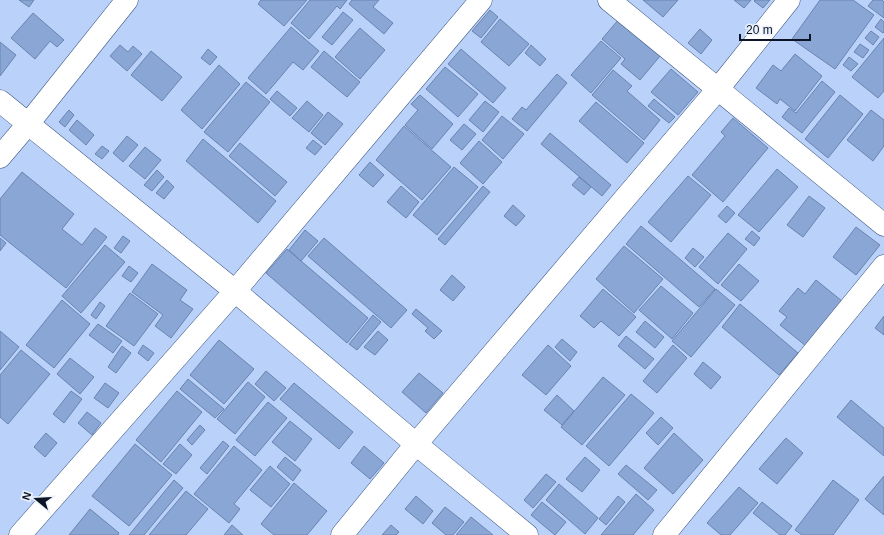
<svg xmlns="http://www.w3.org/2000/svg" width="884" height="535" font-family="Arial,sans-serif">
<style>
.building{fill:#89a6d5;stroke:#6884b1}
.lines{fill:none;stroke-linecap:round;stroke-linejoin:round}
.minor-casing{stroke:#3d5681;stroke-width:23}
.minor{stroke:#fff;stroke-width:22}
</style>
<rect width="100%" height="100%" fill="#bad2fa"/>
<path class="building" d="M19 0H34L29 7Z
M261 0H307L284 26 258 4Z
M310 0H347L340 9 337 6 309 39 291 23Z
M352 0H379L373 7 393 23 384 34 349 4Z
M643 0H678L663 17Z
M734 0H751L744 8Z
M755 0H770L763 8 754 1Z
M820 0H853L874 15 835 69 792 39Z
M873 0H882L884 2V18L868 6Z
M490 10 498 17 481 38 472 31Z
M343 12 353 20 332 45 322 37Z
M33 13 64 40 57 47 50 41 35 59 11 38Z
M500 19 529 44 509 66 481 42Z
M619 19 661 55 640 80 621 64 625 59 602 39Z
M881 19 884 22V32L883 33 875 27Z
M291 27 319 51 303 70 293 62 266 94 248 78Z
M360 28 385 50 360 79 335 57Z
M700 29 712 40 701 54 688 43Z
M871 31 879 37 873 45 865 38Z
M884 38V91L878 98 852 77Z
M601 41 621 58 591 93 571 75Z
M0 42 16 55 0 76Z
M860 44 869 50 863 58 854 52Z
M120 45 128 52 133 46 142 54 127 71 110 56Z
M531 45 546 59 540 66 525 53Z
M208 49 217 57 210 65 201 58Z
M461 49 506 88 493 103 448 64Z
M151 51 182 77 162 101 131 75Z
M324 51 360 82 347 97 311 67Z
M795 54 822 76 795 111 780 99 777 104 756 88 773 65 781 71Z
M849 57 858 64 851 71 843 65Z
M219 65 240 84 202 129 181 110Z
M445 67 478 94 458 117 426 89Z
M671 69 698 92 678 115 651 92Z
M613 70 632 86 627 91 660 120 644 140 592 95Z
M557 74 567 83 527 131 512 119 522 107 526 110Z
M822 81 835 92 802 133 782 117 789 108 796 113Z
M246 82 270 102 228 152 204 132Z
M277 91 297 108 290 116 270 99Z
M420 95 453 124 432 149 405 125 418 110 411 104Z
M840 95 863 114 828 158 805 139Z
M654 99 675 117 669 123 648 106Z
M307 101 323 115 309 132 292 118Z
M485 101 499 112 483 132 469 120Z
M596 102 644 143 627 163 579 121Z
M69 110 74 115 65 127 59 122Z
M871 110 884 120V146L873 161 847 140Z
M328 112 343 124 325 145 311 133Z
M502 116 524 134 503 159 482 140Z
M733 118 768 148 723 202 692 175 725 136 721 132Z
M77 120 94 135 86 145 69 130Z
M464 124 476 134 462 150 450 140Z
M404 126 451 167 422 200 376 160Z
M550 133 611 185 602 196 541 144Z
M127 136 138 145 123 162 113 153Z
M203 139 276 201 258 223 186 161Z
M313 140 322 147 315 155 306 148Z
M479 141 502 162 483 184 460 163Z
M240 143 287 182 275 196 229 156Z
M102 146 109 151 102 159 95 154Z
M145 147 161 160 145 179 129 166Z
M370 162 384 175 373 187 359 175Z
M454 167 478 187 437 235 413 215Z
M777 169 798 187 759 232 738 215Z
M157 170 164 177 152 191 144 185Z
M22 172 74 214 62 229 82 245 95 228 107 237 66 288 0 235V199Z
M688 176 711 195 671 242 648 222Z
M579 177 591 187 584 195 572 185Z
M167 180 174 187 164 199 156 193Z
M401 186 419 202 406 218 387 202Z
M483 186 490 192 445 245 438 239Z
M809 196 825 208 803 237 787 225Z
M513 205 525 216 516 226 504 216Z
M727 206 735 213 726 223 718 216Z
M641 226 715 289 699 307 626 244Z
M856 227 880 245 856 275 833 257Z
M305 230 318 241 301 261 289 250Z
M752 231 760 238 754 246 745 239Z
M728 233 747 249 718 284 699 267Z
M123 236 130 241 121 253 114 248Z
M0 238 6 243 0 251Z
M324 238 407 310 391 328 308 256Z
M105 245 125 262 81 313 62 296Z
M624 246 663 279 634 313 596 279Z
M693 248 704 257 695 267 685 258Z
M287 249 368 318 347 343 266 273Z
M152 264 187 290 180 300 193 309 171 338 155 326 163 315 132 292Z
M739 264 759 281 741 301 721 285Z
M129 266 138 273 131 282 122 276Z
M452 275 465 287 453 301 440 290Z
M816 280 842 301 806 346 780 325 787 317 779 311 798 288 805 294Z
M661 286 693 313 672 339 639 310Z
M603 289 636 317 619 336 601 321 594 328 580 316Z
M716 289 735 305 691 357 672 341Z
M130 293 158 314 134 346 106 326Z
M62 300 90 324 54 368 26 345Z
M100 302 105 306 96 319 91 315Z
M740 304 798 353 779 375 722 327Z
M416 309 442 331 434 339 425 331 428 328 412 314Z
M373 315 381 322 357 350 349 344Z
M884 316V335L875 328Z
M645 321 664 337 655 348 636 332Z
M98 324 122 341 113 353 89 335Z
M0 331 19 347 0 370Z
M378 331 388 340 375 355 364 347Z
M626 336 654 359 645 369 618 346Z
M562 339 577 352 570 361 555 347Z
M219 340 254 369 224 404 190 375Z
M143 345 154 353 148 361 138 353Z
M548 345 571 366 546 395 522 375Z
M673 345 687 358 657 393 643 381Z
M122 346 131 353 116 373 108 367Z
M21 350 50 374 8 424 0 417V375Z
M70 358 94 377 80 394 57 374Z
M703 362 721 377 711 389 694 374Z
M266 371 286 388 274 401 255 384Z
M419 373 443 393 426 413 402 392Z
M603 377 625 395 582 445 561 427Z
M188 379 224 409 215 418 180 389Z
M248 382 265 397 235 434 217 419Z
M105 383 119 393 108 408 94 398Z
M294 383 353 432 339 449 280 399Z
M71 391 82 399 64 423 53 414Z
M177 391 202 412 161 462 136 440Z
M631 394 654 413 609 466 586 446Z
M557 395 574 411 562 425 544 410Z
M851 400 884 428V456L837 417Z
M268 402 287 418 255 456 236 440Z
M87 412 101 423 92 435 78 423Z
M661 417 673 428 658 445 646 433Z
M290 421 312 439 295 461 272 442Z
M200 425 205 430 192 445 187 440Z
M46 433 57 443 45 457 34 447Z
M674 433 703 460 673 494 644 468Z
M786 438 803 453 777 484 759 469Z
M223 441 229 446 207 474 200 468Z
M135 444 172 475 129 526 92 496Z
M180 444 192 455 176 474 163 464Z
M234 446 262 470 234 504 240 509 229 523 194 494Z
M364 446 384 463 370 479 351 463Z
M285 457 301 470 293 481 277 467Z
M585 457 600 470 582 492 566 479Z
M626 465 657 490 648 500 618 474Z
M270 466 290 484 271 507 250 490Z
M546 474 556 482 533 508 524 500Z
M884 476V515L865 499Z
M174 480 183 488 144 535H129Z
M833 480 859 500 833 535H802L795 530Z
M294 483 327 511 307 535H274L261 524Z
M559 484 598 518 585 534 546 500Z
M739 487 758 503 730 535H721L707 523Z
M186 491 208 509 186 535H149Z
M636 494 654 510 633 535H601Z
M416 496 433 511 423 524 405 509Z
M618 496 625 502 606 525 599 519Z
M542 502 566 522 555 535 531 515Z
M762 502 792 526 785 535H780L753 513Z
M445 507 464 522 453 535H446L432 523Z
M90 509 119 533 118 535H69Z
M471 517 493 535H456Z
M232 525 243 535H224Z
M391 525 399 532 396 535H382Z"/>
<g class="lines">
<defs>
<path id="minor" d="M609 0 884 225
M0 101 235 291 416 444 527 535
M0 157 28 124 127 0
M20 535 235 291 481 0
M342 535 416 444 718 89 789 0
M664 535 884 266"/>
</defs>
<use href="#minor" class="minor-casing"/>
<use href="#minor" class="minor"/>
</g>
<g transform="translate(36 499) rotate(288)" stroke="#ecf2fc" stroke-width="3" paint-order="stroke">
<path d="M0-3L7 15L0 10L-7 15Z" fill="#0b1527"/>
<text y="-6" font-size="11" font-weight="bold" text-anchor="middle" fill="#0b1527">N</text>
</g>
<path d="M740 34v6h70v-6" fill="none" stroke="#0b1527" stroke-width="2"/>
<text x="746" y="34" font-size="12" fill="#0b1527" stroke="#ecf2fc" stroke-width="3" paint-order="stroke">20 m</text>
</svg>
